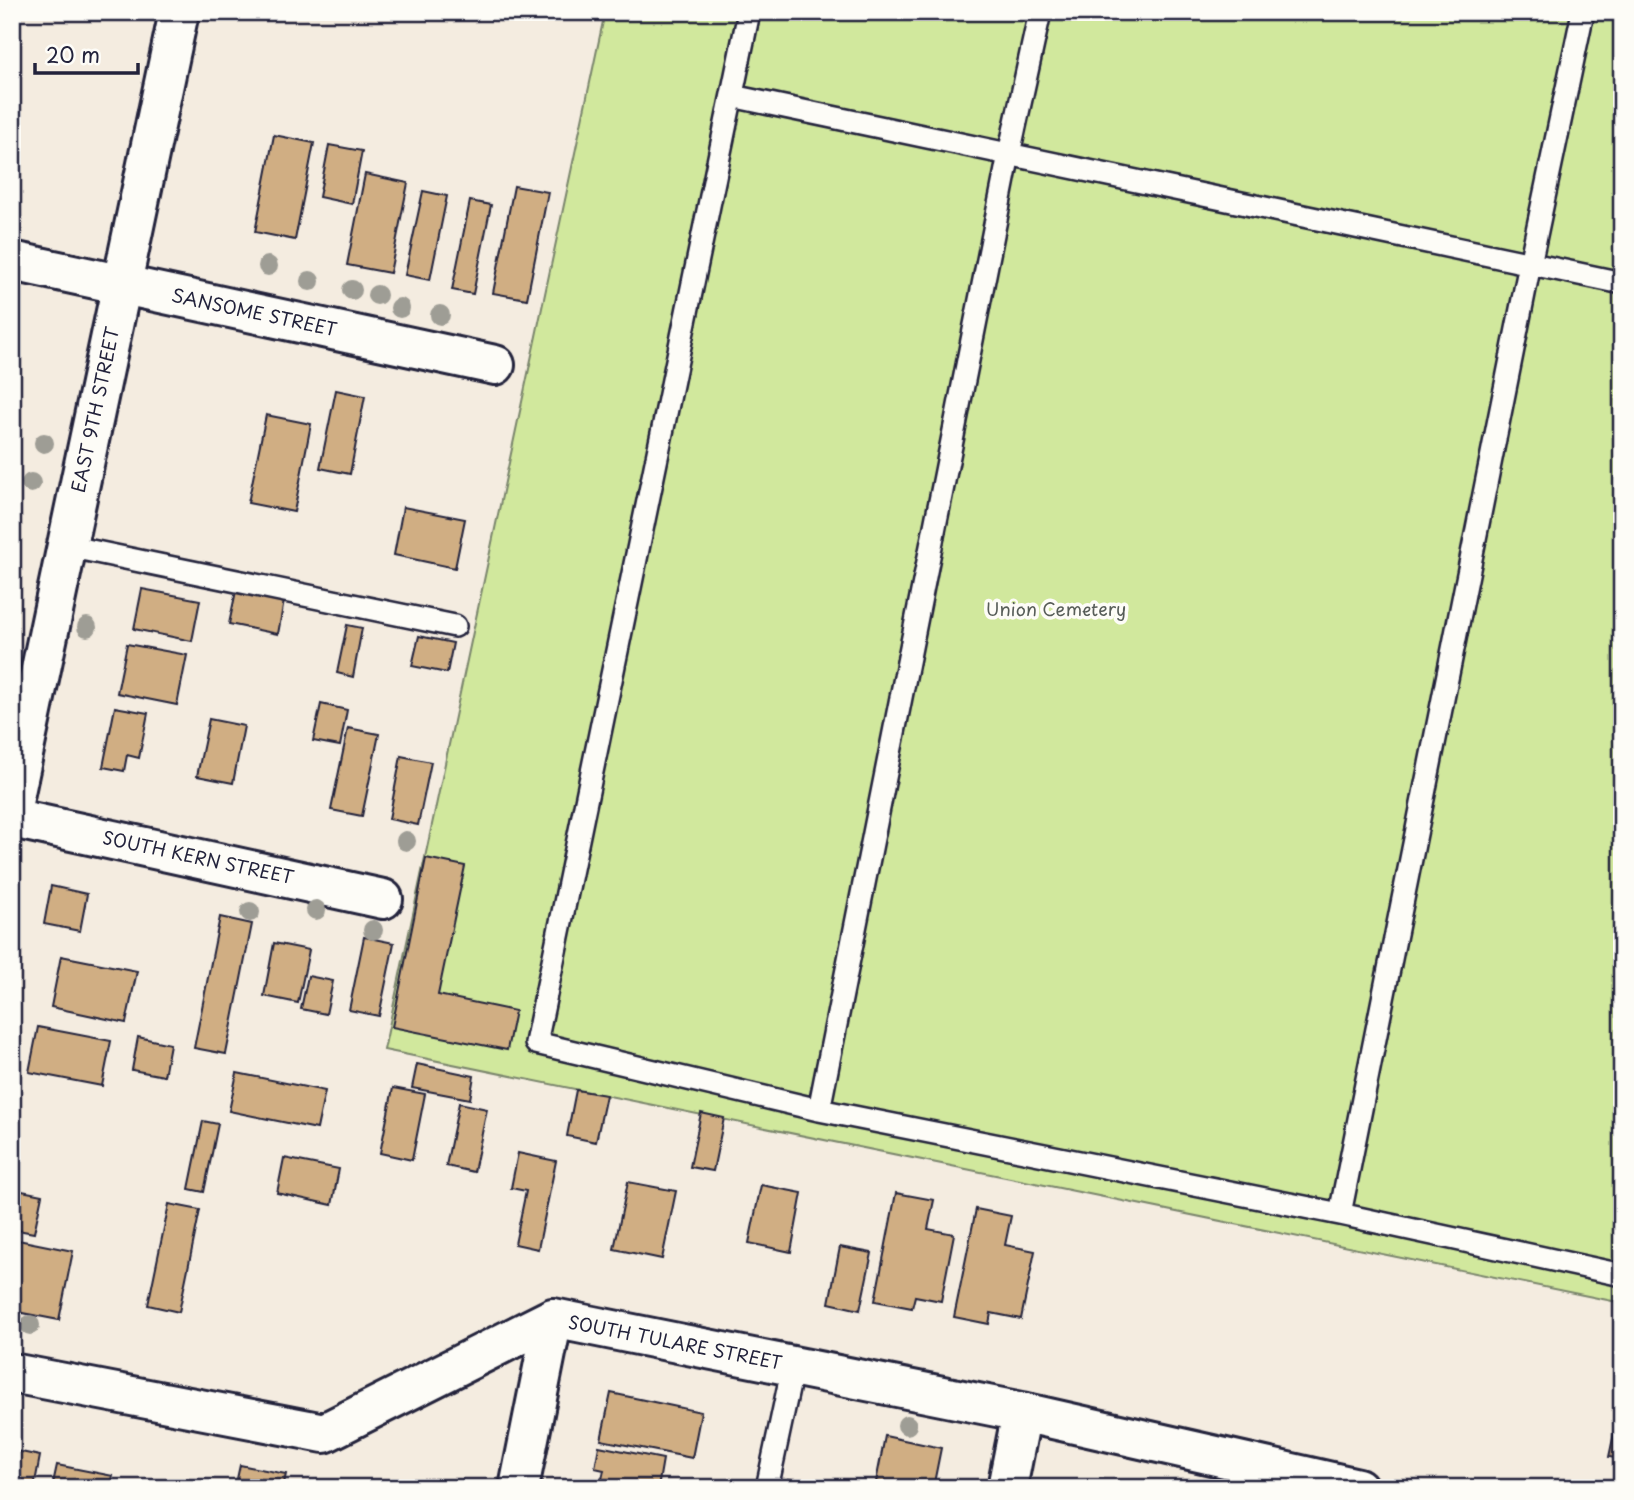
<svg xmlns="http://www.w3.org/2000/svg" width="1634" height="1500" font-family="'Playpen Sans',sans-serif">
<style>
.green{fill:#d1e89d;stroke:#7a856c;stroke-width:2}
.building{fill:#d0ae83;stroke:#22223b;stroke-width:2}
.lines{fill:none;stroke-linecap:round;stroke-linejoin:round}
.lane-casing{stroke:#22223b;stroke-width:26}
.street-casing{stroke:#22223b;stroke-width:44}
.lane{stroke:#fdfcf7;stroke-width:21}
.street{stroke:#fdfcf7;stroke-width:38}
.tree{fill:#9e9d95}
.labels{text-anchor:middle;stroke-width:7;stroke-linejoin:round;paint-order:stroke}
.street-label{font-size:18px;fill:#22223b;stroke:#fdfcf7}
.park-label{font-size:18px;fill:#575d58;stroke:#fdfcf7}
</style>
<rect width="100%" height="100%" fill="#f4ece0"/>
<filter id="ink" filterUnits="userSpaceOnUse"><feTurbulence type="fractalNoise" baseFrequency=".0143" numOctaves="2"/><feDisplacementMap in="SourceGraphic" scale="14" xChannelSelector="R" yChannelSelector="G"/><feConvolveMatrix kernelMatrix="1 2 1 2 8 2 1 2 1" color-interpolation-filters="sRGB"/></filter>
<g filter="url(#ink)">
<path class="green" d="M605 12H1622V1303L384 1050Z"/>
<path class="building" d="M394 12H429L427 19Z
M274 135 314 143 295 240 255 232Z
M329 145 362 151 352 204 319 197Z
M365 174 408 183 390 273 347 265Z
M514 186 548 192 527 299 493 293Z
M423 191 447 196 430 280 405 275Z
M470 201 491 205 473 294 452 290Z
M336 390 365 396 350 474 320 468Z
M266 415 311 424 294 512 248 503Z
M403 507 465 519 455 568 394 555Z
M142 589 200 600 192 641 134 629Z
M236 591 284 601 278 634 229 624Z
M347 625 362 628 353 677 337 673Z
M419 636 453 643 447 673 412 666Z
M127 644 187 655 177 705 117 693Z
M321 704 347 710 340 746 313 741Z
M115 707 148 713 139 758 127 755 124 771 103 767Z
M209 719 244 726 233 783 197 776Z
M348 728 379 734 362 816 331 810Z
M401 756 431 762 418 825 389 819Z
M426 858 465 866 438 995 515 1011 507 1050 392 1027Z
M51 886 87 894 80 931 44 924Z
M220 917 252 924 226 1054 194 1048Z
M364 937 394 943 379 1016 349 1010Z
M274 943 309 950 298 1003 264 996Z
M61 956 137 971 126 1023 51 1007Z
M308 976 333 981 326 1014 301 1009Z
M38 1027 111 1041 102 1086 29 1072Z
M138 1037 170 1044 164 1076 132 1070Z
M417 1064 474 1076 470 1099 412 1088Z
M237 1073 325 1091 317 1129 229 1111Z
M393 1088 425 1094 412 1160 380 1153Z
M576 1090 606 1095 596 1142 567 1136Z
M459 1103 487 1109 474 1172 446 1166Z
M701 1113 724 1118 713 1171 690 1167Z
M203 1121 218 1124 204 1192 189 1189Z
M518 1153 556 1161 538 1249 515 1244 526 1191 511 1188Z
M284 1158 339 1169 332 1205 277 1193Z
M628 1182 676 1191 662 1259 614 1249Z
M761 1185 802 1193 791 1252 749 1243Z
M12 1189 42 1195 34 1233 12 1229Z
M896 1193 934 1200 928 1229 954 1234 941 1301 915 1296 912 1308 875 1301Z
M169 1204 200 1210 179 1312 148 1305Z
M976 1209 1011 1216 1005 1245 1035 1251 1021 1319 991 1313 989 1324 954 1317Z
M13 1239 73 1251 59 1320 12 1311Z
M840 1247 872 1253 860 1310 829 1303Z
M611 1393 701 1412 692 1458 601 1440Z
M1622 1396V1459L1609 1457Z
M885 1436 941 1448 933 1488H902L876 1482Z
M599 1446 663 1459 658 1488H600L604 1470 595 1468Z
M12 1450 40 1456 34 1488H12Z
M57 1465 113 1476 110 1488H52Z
M240 1465 286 1474 283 1488H235Z
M789 1479 826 1487 825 1488H787Z"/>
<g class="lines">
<defs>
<path id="lane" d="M749 12 536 1043 819 1110 1340 1214 1622 1275
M732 96 1622 283
M67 546 455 626
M819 1110 1009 154 1040 12
M1340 1214 1530 264 1583 12
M767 1488 793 1366"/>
<path id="street" d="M12 261 495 365
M12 807 179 12
M12 818 383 899
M12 1373 324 1433 553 1318 1022 1412 1358 1488
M519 1488 553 1318
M1007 1488 1022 1412"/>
</defs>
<use href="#lane" class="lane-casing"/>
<use href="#street" class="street-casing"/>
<use href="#lane" class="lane"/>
<use href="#street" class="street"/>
</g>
<g class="tree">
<circle cx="268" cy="266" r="10"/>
<circle cx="310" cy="281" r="10"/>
<circle cx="352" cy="290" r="10"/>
<circle cx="377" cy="295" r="10"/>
<circle cx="400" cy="308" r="10"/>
<circle cx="440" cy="315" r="10"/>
<circle cx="44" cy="443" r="10"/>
<circle cx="31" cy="483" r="10"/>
<circle cx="87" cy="627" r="10"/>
<circle cx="406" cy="841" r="10"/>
<circle cx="316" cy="910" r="10"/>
<circle cx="250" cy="912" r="10"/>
<circle cx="373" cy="930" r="10"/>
<circle cx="30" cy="1325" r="10"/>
<circle cx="907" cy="1425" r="10"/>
</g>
</g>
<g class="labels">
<g class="street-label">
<text transform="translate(254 313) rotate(12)" y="6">SANSOME STREET</text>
<text transform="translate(96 410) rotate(-78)" y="6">EAST 9TH STREET</text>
<text transform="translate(198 858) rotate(12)" y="6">SOUTH KERN STREET</text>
<text transform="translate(675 1343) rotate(11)" y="6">SOUTH TULARE STREET</text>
</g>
<g class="park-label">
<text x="1056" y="616">Union Cemetery</text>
</g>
</g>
<rect width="1634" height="1500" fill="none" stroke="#fdfcf7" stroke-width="42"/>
<rect x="21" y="21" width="1592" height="1458" fill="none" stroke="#22223b" stroke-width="2.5" filter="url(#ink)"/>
<path d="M35 63v10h103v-10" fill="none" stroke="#22223b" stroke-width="3.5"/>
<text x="46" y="63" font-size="21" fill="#22223b" stroke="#fdfcf7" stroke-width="5" paint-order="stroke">20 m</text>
</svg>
